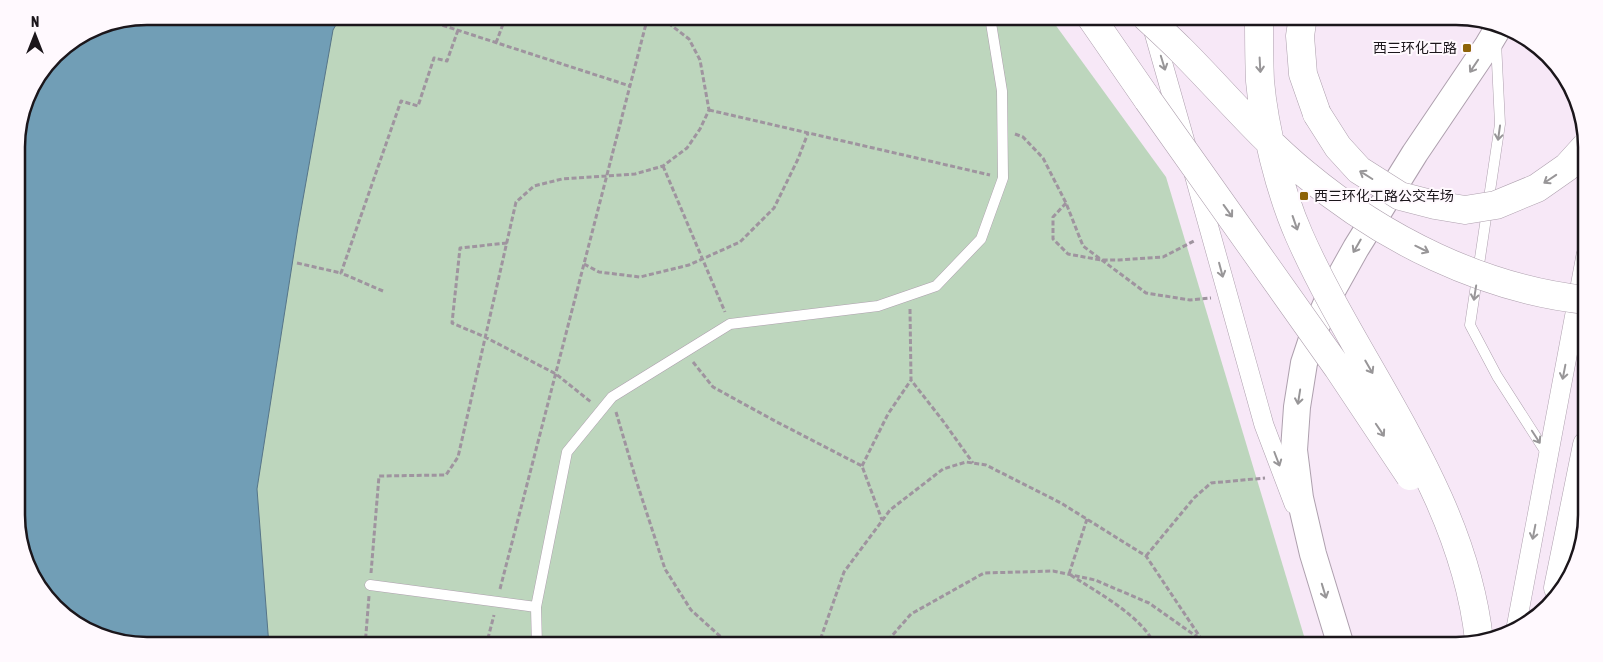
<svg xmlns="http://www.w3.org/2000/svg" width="1603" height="662" font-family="'Asap Condensed','Noto Sans SC',sans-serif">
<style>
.green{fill:#bdd6bd}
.water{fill:#719eb6;stroke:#577588}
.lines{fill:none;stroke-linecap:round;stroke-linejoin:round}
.lane-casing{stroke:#aea0ae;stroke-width:11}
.street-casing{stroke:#aea0ae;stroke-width:20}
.secondary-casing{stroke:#aea0ae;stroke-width:28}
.highway-casing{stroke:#aea0ae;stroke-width:29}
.path{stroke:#9f949f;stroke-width:3;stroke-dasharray:5 2.5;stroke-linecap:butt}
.lane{stroke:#fff;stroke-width:10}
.street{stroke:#fff;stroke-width:19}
.secondary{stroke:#fff;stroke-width:26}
.highway{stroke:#fff;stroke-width:28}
.highway-bridge-casing{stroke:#aea0ae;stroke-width:29;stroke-linecap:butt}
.highway-bridge{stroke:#fff;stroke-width:28}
.oneway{stroke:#989698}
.poi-dot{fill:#8e6309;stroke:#fff9fe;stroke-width:2}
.labels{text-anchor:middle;stroke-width:4;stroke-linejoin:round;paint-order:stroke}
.poi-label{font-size:14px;fill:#1b161b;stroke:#fff9fe;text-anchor:end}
.rim{fill:none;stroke:#1b161b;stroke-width:2.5}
</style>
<rect width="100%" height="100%" fill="#f7e8f7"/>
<path class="green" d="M147 16H1049L1166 177 1307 646H147L97 636 44 595 17 532V139L30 90 61 49 97 26Z"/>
<path class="water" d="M147 16H341L333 30 298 227 257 489 269 646H147L97 636 44 595 17 532V139L30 90 61 49 97 26Z"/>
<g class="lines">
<defs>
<path id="lane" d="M1496 42 1500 124 1470 325 1497 376 1547 454
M370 585 536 607
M537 646 536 607 567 452 612 397 730 324 878 306 936 286 981 239 1003 178 1002 91 991 23 988 16"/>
<path id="street" d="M1151 22 1186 145
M1194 174 1264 425 1294 504
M1516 628 1586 255"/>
<path id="secondary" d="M1341 646 1313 554 1300 498 1294 450 1297 407 1304 363 1316 327 1332 291 1356 248 1415 153 1488 45 1500 25"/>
<path id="highway" d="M1090 16 1148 100
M1303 16 1300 36 1303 74 1317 114
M1558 588 1587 445"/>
</defs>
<use href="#lane" class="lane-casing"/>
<use href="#street" class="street-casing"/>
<use href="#secondary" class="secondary-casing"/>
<use href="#highway" class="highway-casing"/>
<path class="path" d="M414 16 630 86
M496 43 506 16
M709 110 990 175
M1015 134 1023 137 1043 158 1066 203 1083 246 1146 293 1190 300 1211 298
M663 166 725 312
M1066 203 1053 217V239L1068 254 1101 260H1119L1163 257 1194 241
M507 243 460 248 452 323 485 337 556 374 591 402
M297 263 341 273
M584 264 599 272 640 277 689 265 740 242 774 208 798 159 808 133
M383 291 341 273 401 101 418 106 434 58 447 61 458 30
M910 309 911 380 943 421 973 463
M693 362 713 387 775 421 862 466 882 520
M616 412 637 483 665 569 691 610 731 646
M862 466 888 414 911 380
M1087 519 1069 574C1095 591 1144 617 1155 646
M1146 556 1194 498 1211 483 1265 478
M371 573 379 476 446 475 458 457 516 202 534 186 562 179 635 174 663 166 687 148 700 129 709 110 700 60 689 39 659 16
M500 589 648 16
M365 646 369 596
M486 646 494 615
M818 646 844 572 890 510 943 469 966 462 986 465 1061 503 1146 556 1206 646
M883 646 911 614 984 573 1053 571 1095 580 1149 603 1200 639"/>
<use href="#lane" class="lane"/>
<use href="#street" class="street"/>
<use href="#secondary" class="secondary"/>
<use href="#highway" class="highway"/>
<defs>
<path id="highway-bridge" d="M1145 16C1157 27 1169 38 1181 50 1222 91 1259 136 1304 173 1383 239 1483 289 1586 300
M1259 16C1259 38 1259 59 1260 81 1264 127 1280 192 1299 235 1358 369 1463 490 1479 640
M1148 100 1338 368 1410 476
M1317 114 1338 147 1359 170 1400 196 1435 205 1465 210 1496 205 1537 188 1567 167 1586 146"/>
</defs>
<use href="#highway-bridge" class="highway-bridge-casing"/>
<use href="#highway-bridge" class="highway-bridge"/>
</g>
<defs><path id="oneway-shaft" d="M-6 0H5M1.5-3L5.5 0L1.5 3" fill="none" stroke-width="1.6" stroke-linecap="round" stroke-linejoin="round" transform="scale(1.25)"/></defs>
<g class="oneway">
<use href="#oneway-shaft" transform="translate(1163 63) rotate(73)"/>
<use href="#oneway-shaft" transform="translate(1260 65) rotate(87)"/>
<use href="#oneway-shaft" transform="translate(1474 66) rotate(124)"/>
<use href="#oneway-shaft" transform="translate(1499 133) rotate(98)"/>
<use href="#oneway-shaft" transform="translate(1366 175) rotate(-148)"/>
<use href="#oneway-shaft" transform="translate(1550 179) rotate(146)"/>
<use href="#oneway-shaft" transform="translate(1228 211) rotate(54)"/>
<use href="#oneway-shaft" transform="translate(1295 223) rotate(71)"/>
<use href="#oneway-shaft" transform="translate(1357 246) rotate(120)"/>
<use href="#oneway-shaft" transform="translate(1422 249) rotate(26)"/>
<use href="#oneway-shaft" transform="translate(1221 270) rotate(75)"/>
<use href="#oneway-shaft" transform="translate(1475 293) rotate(99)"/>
<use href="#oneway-shaft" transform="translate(1369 367) rotate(60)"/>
<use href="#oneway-shaft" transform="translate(1564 372) rotate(101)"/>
<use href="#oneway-shaft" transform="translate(1299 397) rotate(99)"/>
<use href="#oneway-shaft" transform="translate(1380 430) rotate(56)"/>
<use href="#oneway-shaft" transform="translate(1536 437) rotate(57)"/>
<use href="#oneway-shaft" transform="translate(1277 459) rotate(69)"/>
<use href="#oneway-shaft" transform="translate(1534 532) rotate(101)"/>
<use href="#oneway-shaft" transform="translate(1324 591) rotate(73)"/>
</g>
<g class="poi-dot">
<rect x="1462" y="43" width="10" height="10" rx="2.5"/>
<rect x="1299" y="191" width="10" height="10" rx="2.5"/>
</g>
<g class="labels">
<g class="poi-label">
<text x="1457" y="53">西三环化工路</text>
<text x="1314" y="201" text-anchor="start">西三环化工路公交车场</text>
</g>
</g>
<path d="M0 0H1603V662H0ZM147 25H1456A122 122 0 0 1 1578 147V515A122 122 0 0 1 1456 637H147A122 122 0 0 1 25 515V147A122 122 0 0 1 147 25Z" fill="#fff9fe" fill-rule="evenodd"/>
<path class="rim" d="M147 25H1456A122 122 0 0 1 1578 147V515A122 122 0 0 1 1456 637H147A122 122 0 0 1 25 515V147A122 122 0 0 1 147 25Z"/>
<g transform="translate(35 35)" stroke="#fff9fe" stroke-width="4" paint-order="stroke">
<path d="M0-4L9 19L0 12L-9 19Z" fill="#1b161b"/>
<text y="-8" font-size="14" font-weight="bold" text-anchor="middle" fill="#1b161b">N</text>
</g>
</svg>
